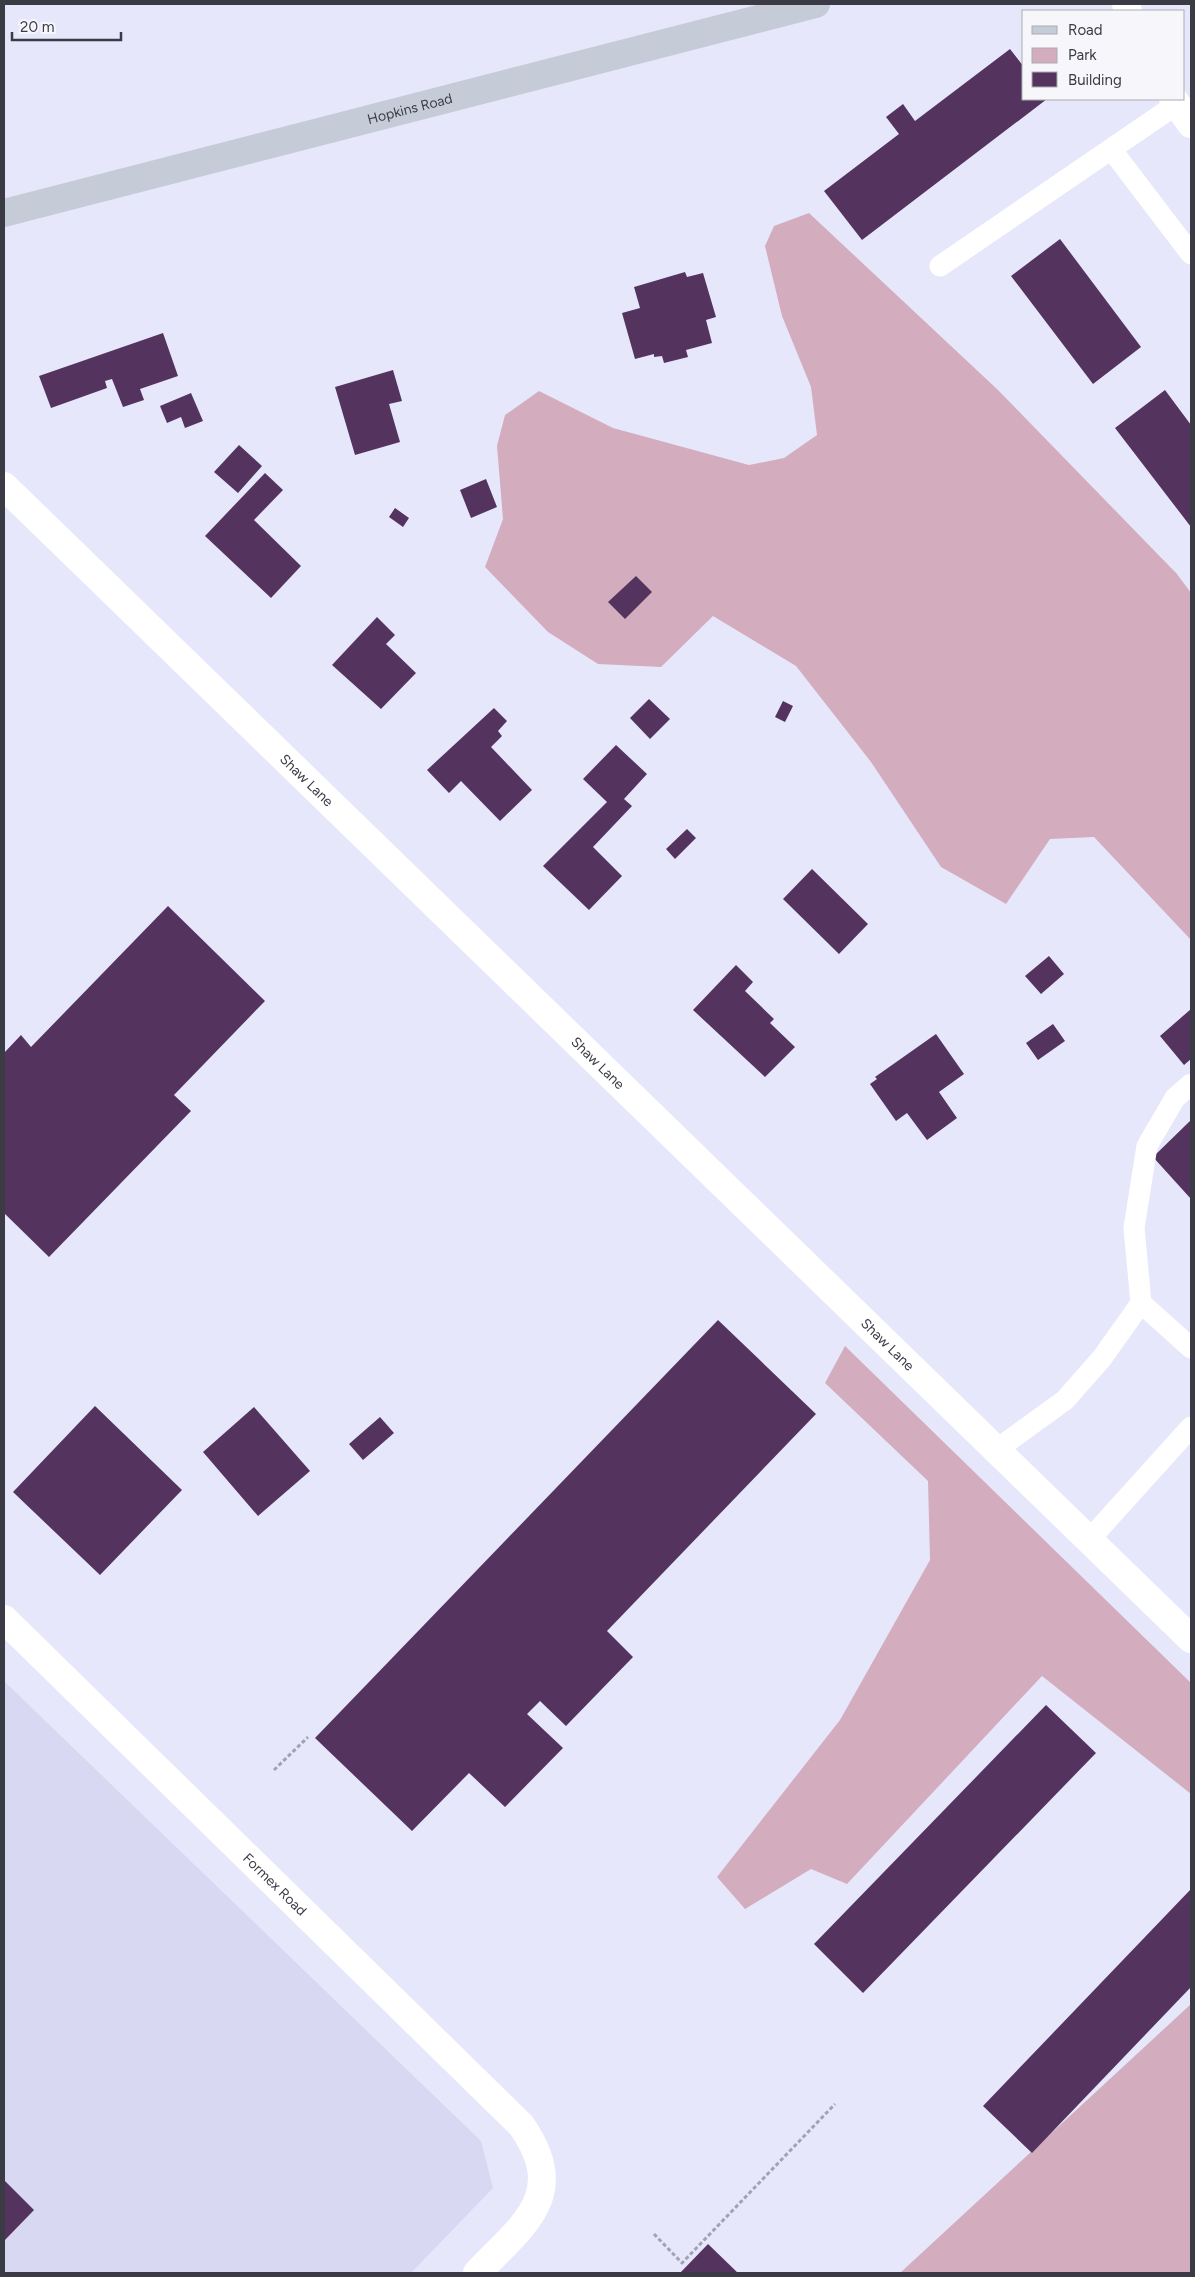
<svg xmlns="http://www.w3.org/2000/svg" width="1195" height="2277" font-family="Figtree,sans-serif">
<style>
.built{fill:#d9d8f3}
.green{fill:#d3adbe}
.building{fill:#54345e}
.lines{fill:none;stroke-linecap:round;stroke-linejoin:round}
.path{stroke:#a2a2b3;stroke-width:3;stroke-dasharray:4 2.5;stroke-linecap:butt}
.service{stroke:#fff;stroke-width:21}
.minor{stroke:#fff;stroke-width:28}
.secondary{stroke:#c5ccd8;stroke-width:28}
.labels{text-anchor:middle;stroke-width:5;stroke-linejoin:round;paint-order:stroke}
.street-label{font-size:14px;fill:#3b3b45;stroke:#f6f6fb}
</style>
<rect width="100%" height="100%" fill="#e7e7fc"/>
<path class="built" d="M4 1681 481 2141 493 2188 411 2273H4Z"/>
<path class="green" d="M809 213 998 390 1177 574 1191 593V940L1094 837 1050 839 1006 904 941 867 871 762 796 666 713 616 661 667 598 664 548 632 485 567 503 519 497 446 505 415 539 391 613 428 749 465 784 458 817 435 811 387 782 316 765 246 774 226Z
M845 1346 1191 1683V1794L1042 1676 847 1884 811 1869 745 1909 717 1877 840 1720 930 1560 928 1481 825 1383Z
M1191 2004V2273H900Z"/>
<path class="building" d="M1010 49 1024 67V99H1047L862 240 824 191 899 134 886 117 903 104 915 121Z
M1060 239 1141 347 1093 384 1011 276Z
M685 272 687 277 703 273 716 317 706 320 712 343 686 350 688 357 664 363 662 356 654 357V354L635 359 622 313 640 308 634 287Z
M163 333 178 376 140 389 144 400 123 407 112 379 105 381 107 388 51 408 39 376Z
M393 370 402 401 389 404 400 442 355 455 335 387Z
M1165 390 1191 425V527L1115 428Z
M191 393 203 421 185 428 181 417 167 423 160 406Z
M239 445 262 466 238 493 214 472Z
M265 473 283 490 254 520 301 566 271 598 205 536Z
M486 479 497 507 471 518 460 490Z
M395 508 409 518 403 527 389 517Z
M636 576 652 592 625 619 608 602Z
M377 617 395 635 386 644 416 673 381 709 332 665Z
M649 699 670 719 650 739 630 718Z
M783 701 793 706 785 722 775 717Z
M494 708 507 721 498 731 502 736 491 747 532 790 500 821 461 781 449 793 427 770Z
M616 745 647 774 624 799 632 806 593 847 622 876 589 910 543 866 607 802 583 779Z
M687 829 696 838 675 859 666 849Z
M812 869 868 924 839 954 783 899Z
M168 906 265 1001 174 1095 191 1111 49 1257 4 1213V1053L21 1035 31 1047Z
M1049 956 1064 974 1041 994 1025 976Z
M736 965 753 982 745 991 774 1019 770 1023 795 1047 765 1077 693 1010Z
M1191 1009V1059L1184 1065 1160 1036Z
M1053 1024 1065 1041 1038 1060 1026 1043Z
M936 1034 964 1074 939 1092 957 1118 927 1140 907 1113 896 1121 870 1084 877 1079 875 1077Z
M1191 1120V1199L1153 1157Z
M718 1320 816 1414 607 1631 633 1657 566 1726 540 1701 527 1714 563 1748 505 1807 469 1773 412 1831 315 1738Z
M95 1406 182 1490 100 1575 13 1492Z
M254 1407 310 1471 258 1516 203 1452Z
M380 1417 394 1433 363 1460 349 1444Z
M1046 1705 1096 1753 863 1993 814 1944Z
M1191 1889V1987L1032 2153 983 2106Z
M4 2180 34 2210 4 2241Z
M708 2244 738 2273H680Z"/>
<g class="lines">
<path class="path" d="M274 1770 308 1737
M654 2234 682 2263 835 2104"/>
<path class="service" d="M1111 149 1191 254
M940 266 1177 104
M1141 1303 1134 1228 1147 1146 1175 1098 1191 1084
M996 1450 1065 1400 1102 1358 1141 1303 1191 1348
M1089 1540 1191 1427"/>
<g class="minor">
<path d="M1126 4 1128 11"/>
<path d="M1173 99 1191 124"/>
<path id="s1" d="M4 486 1191 1639"/>
<path id="s2" d="M4 1619 521 2125C570 2194 524 2224 477 2273"/>
</g>
<path class="secondary" id="s3" d="M4 213 816 4"/>
</g>
<g class="labels">
<g class="street-label">
<text dy="5" stroke="none"><textPath href="#s3" startOffset="419">Hopkins Road</textPath></text>
<text dy="5" stroke="none"><textPath href="#s1" startOffset="422">Shaw Lane</textPath></text>
<text dy="5" stroke="none"><textPath href="#s1" startOffset="828">Shaw Lane</textPath></text>
<text dy="5" stroke="none"><textPath href="#s1" startOffset="1232">Shaw Lane</textPath></text>
<text dy="5" stroke="none"><textPath href="#s2" startOffset="379">Formex Road</textPath></text>
</g>
</g>
<rect width="1195" height="2277" fill="none" stroke="#3b3b45" stroke-width="10"/>
<rect x="1022" y="10" width="162" height="90" fill="#f6f6fb" stroke="#ababb2"/>
<rect x="1032" y="26" width="25" height="8" fill="#c5ccd8" stroke="#ababb2"/>
<text x="1068" y="35" font-size="15" fill="#3b3b45">Road</text>
<rect x="1032" y="48" width="25" height="15" fill="#d3adbe" stroke="#ababb2"/>
<text x="1068" y="60" font-size="15" fill="#3b3b45">Park</text>
<rect x="1032" y="72" width="25" height="15" fill="#54345e" stroke="#ababb2"/>
<text x="1068" y="85" font-size="15" fill="#3b3b45">Building</text>
<path d="M12 32v8h109v-8" fill="none" stroke="#3b3b45" stroke-width="2.5"/>
<text x="20" y="32" font-size="15" fill="#3b3b45" stroke="#f6f6fb" stroke-width="4" paint-order="stroke">20 m</text>
</svg>
